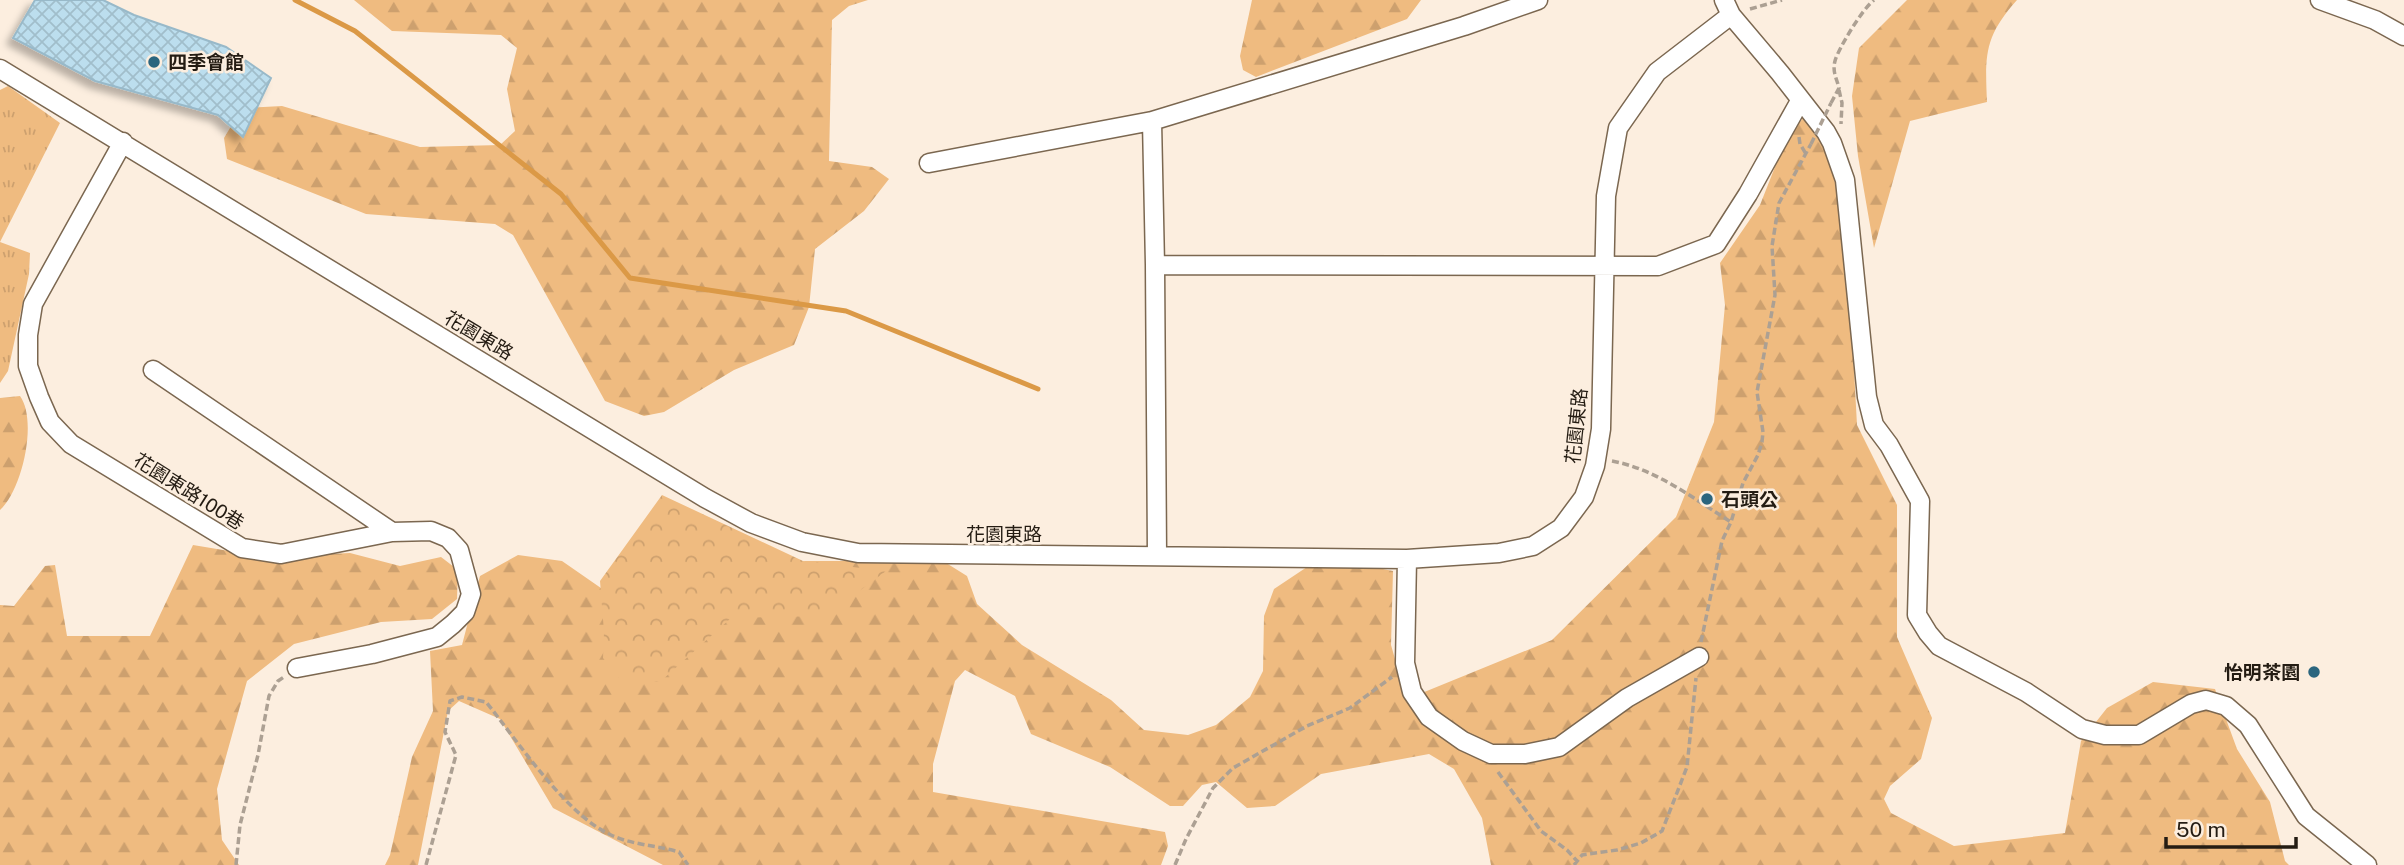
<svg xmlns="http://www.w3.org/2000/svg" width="2404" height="865" font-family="'Public Sans','Noto Sans TC',sans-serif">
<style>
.grass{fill:url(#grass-tufts)}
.forest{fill:url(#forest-firs)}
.park{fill:url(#park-crowns)}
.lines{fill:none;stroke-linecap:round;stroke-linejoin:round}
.stream{stroke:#db9946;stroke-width:5}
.building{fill:url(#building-cross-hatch);stroke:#98b9c9;stroke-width:2;filter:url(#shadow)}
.minor-casing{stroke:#7b6750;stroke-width:21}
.path{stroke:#aca093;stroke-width:3.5;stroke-dasharray:7 3.5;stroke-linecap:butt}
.minor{stroke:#fff;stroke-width:18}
.path-bridge{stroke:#aca093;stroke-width:3.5;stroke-dasharray:7 3.5;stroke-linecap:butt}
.poi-dot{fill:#2b657e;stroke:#fceedf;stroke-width:2.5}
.labels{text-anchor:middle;stroke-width:5;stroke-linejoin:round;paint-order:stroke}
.poi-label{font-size:19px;font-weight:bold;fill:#241c13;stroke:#fceedf;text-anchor:start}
.street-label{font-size:19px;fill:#241c13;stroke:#fceedf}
</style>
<defs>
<pattern id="grass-tufts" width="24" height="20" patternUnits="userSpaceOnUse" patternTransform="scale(1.75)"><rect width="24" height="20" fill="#efbb80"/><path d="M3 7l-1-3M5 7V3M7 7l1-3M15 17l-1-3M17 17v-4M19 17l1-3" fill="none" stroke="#cda06e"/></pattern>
<pattern id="forest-firs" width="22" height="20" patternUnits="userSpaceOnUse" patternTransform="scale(1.75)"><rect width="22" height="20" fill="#efbb80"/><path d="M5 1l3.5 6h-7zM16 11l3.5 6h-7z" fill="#cda06e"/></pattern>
<pattern id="park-crowns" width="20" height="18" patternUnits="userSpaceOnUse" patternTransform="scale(1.75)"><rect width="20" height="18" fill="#efbb80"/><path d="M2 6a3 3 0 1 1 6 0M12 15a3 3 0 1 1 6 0" fill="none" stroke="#cda06e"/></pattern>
<pattern id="building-cross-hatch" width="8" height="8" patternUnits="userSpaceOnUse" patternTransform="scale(1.75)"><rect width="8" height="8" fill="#bcdeee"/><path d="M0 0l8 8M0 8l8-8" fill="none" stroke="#a1becb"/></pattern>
<filter id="shadow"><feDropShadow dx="-6" dy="6" stdDeviation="3.5" flood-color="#0004"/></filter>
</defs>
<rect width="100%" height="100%" fill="#fceedf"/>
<path class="grass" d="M8 86 60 123 0 242 30 253 29 274 8 371 0 383V90Z"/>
<path class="forest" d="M354 0H868L849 6 832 20 829 161 872 167 889 179 864 211 815 249 809 307 794 345 734 370 664 412 644 416 605 401 513 235 495 224 366 214 227 159 224 138 242 108 282 106 420 147 500 145 515 131 507 89 517 48 501 35 392 31Z
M1252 0H1421L1407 19 1256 77 1243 70 1240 56Z
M1907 0H2017C1984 37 1985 55 1987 102L1910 121 1874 248 1858 156 1852 96 1859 48Z
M1804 117 1818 121 1846 222 1857 425 1897 505V637L1932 718 1921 759 1890 786 1884 799 1891 813 1954 846 2065 833 2081 741 2107 708 2153 682 2215 689 2237 749 2270 802 2285 861 2289 865H1491L1482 818 1454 769 1429 754 1321 774 1275 806 1247 808 1216 782 1202 785 1183 806H1170L1110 767 1031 734 1015 696 965 670 955 681 933 764V792L1165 832 1168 846 1161 865H663L553 808 500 719 459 701 448 711 418 865H385L390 855 412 757 433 711 430 651 462 645 480 576 518 555 562 561 611 595 701 619 805 561H943L967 576 977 604 1022 645 1111 700 1144 730 1188 735 1216 725 1250 697 1263 671 1264 616 1274 589 1322 557 1393 571 1391 645 1403 687 1417 695 1552 640 1676 517 1714 422 1725 305 1720 263 1760 205 1786 139Z
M20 396C38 421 22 490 0 510V398Z
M193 545 265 557 350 553 400 566 441 557 458 570 457 599 432 619 381 622 294 644 247 681 217 789 222 840 239 865H0V605L14 606 45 566 55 565 67 636H150Z"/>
<path class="park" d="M662 495 803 561 886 571 826 616 731 618 660 682 620 679 603 658 604 632 600 581Z"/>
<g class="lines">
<path class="stream" d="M295 0 355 31 561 194 630 278 846 311 1038 389"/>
</g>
<path class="building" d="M35 0H103L134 15 226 47 271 78 243 137 218 115 95 81 13 38Z"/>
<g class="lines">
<defs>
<path id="minor" d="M1724 0 1731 15 1780 73 1826 132 1832 143 1845 180 1867 397 1874 425 1889 445 1920 501 1917 615 1928 633 1939 646 2026 692 2082 729 2105 735H2139L2191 704 2206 700 2226 706 2248 725 2306 816 2367 865
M2320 0 2375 20 2404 36
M0 69 705 498 751 523 802 542 858 553 1407 559 1499 553 1533 546 1561 528 1584 497 1595 466 1601 429 1606 196 1618 128 1657 72 1731 15
M1152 121 1155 265 1157 555
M123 142 33 304 28 335V366L39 397 50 422 71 444 242 548 281 554 392 532 431 531 448 538 459 550 471 594 465 612 453 624 437 637 372 654 297 668
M929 163 1152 121 1464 26 1538 0
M1155 265 1658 266 1716 244 1748 194 1800 101
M153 370 392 532
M1407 559 1405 663 1412 692 1429 717 1463 741 1491 754H1525L1559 747 1627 698 1699 657"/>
</defs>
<use href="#minor" class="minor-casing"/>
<path class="path" d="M1750 9 1782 0
M1839 90 1842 103 1841 124
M1831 103 1839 88C1837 79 1832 72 1835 61 1838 49 1863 8 1874 0
M1799 137 1800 144 1806 154
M1612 461C1656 469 1694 499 1731 522
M1701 642 1722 541 1731 522 1743 483 1758 455 1762 442 1763 432 1757 392 1775 295 1772 246 1779 203 1811 144
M1498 772 1541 831 1567 850 1577 861
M236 865 240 825 258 755 269 696 278 681 284 677
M426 865 456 755 445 732 450 701 462 697 486 702C517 740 566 815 611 835 632 845 656 845 679 852L688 865
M1175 865 1186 839 1213 788 1233 768 1307 726 1350 708 1392 677
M1574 865 1582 855 1617 850 1641 843 1662 831 1687 767 1696 678"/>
<use href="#minor" class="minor"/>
<path class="path-bridge" d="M1811 144 1831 103"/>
</g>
<g class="poi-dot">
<circle cx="154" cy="62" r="7"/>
<circle cx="1707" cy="499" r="7"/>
<circle cx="2314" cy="672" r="7"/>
</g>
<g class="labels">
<g class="poi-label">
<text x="168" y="69">四季會館</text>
<text x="1721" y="506">石頭公</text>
<text x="2300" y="679" text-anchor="end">怡明茶園</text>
</g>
<g class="street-label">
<text transform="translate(479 335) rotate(31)" y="7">花園東路</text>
<text transform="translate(1576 426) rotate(-84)" y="7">花園東路</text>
<text transform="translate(189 491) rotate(32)" y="7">花園東路100巷</text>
<text x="1004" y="541">花園東路</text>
</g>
</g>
<path d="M2166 837v10h130v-10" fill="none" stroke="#241c13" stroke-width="3.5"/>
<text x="2176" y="837" font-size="21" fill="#241c13" stroke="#fceedf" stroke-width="5" paint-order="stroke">50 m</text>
</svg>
